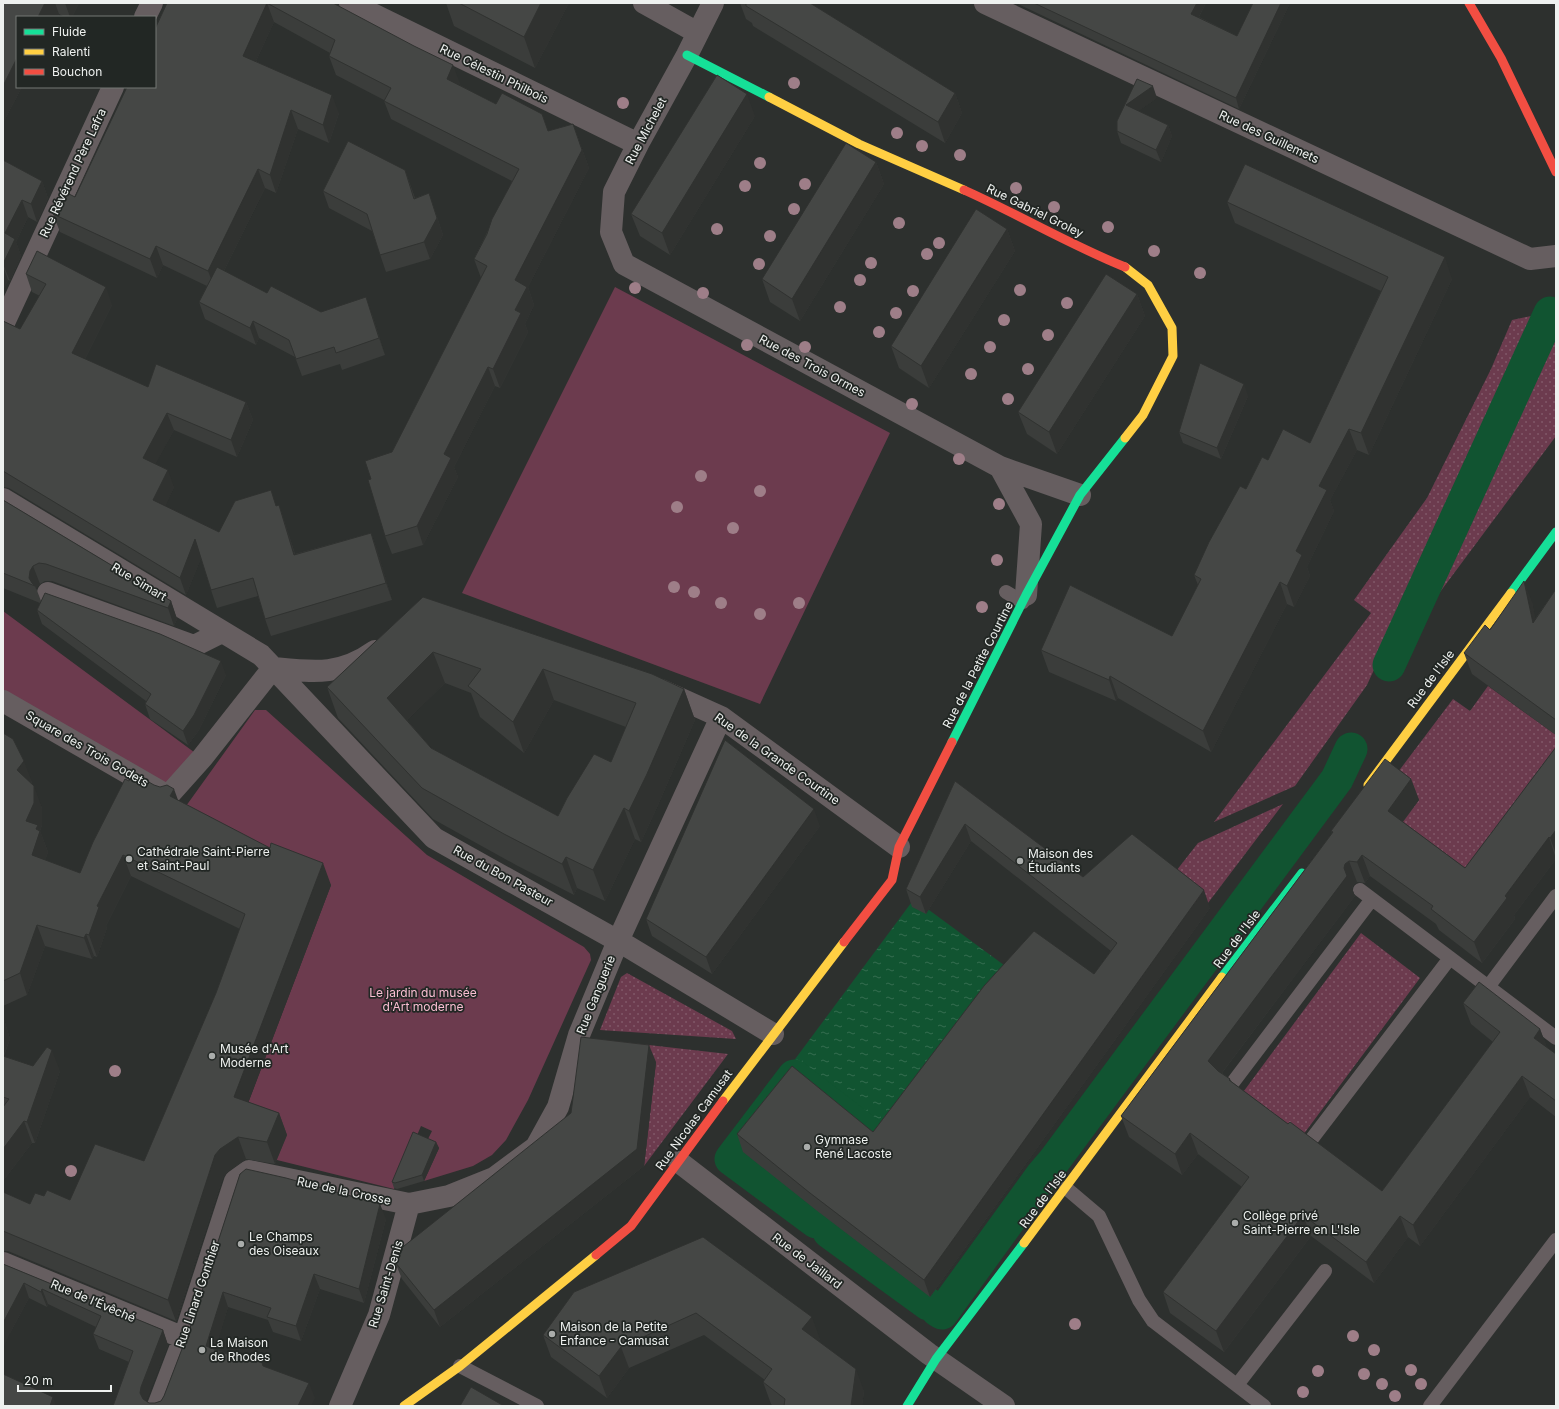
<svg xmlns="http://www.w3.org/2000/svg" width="1559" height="1409" font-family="Inter,sans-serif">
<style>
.grass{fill:url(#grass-dots)}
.park{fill:#6c3b4e}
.water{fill:url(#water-ripples)}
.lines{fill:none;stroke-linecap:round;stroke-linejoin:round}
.canal{stroke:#115431;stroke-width:33}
.lane{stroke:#665e60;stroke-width:14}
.street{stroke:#665e60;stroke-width:22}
.fast{stroke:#16e098;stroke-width:9}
.slow{stroke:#ffcf43;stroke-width:9}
.jam{stroke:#f24e42;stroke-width:9}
.tree{fill:#9e7e88}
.wall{fill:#3b3d3b;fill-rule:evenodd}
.shaded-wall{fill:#303230}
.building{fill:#454745;stroke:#303230;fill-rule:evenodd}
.poi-dot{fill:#aaadab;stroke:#222724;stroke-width:1.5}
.labels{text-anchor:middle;stroke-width:3.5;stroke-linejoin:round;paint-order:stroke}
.street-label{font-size:12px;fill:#eef1ef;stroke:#222724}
.poi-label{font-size:12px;fill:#eef1ef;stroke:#222724;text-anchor:start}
.park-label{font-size:12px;fill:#fabed2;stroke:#222724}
</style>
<defs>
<pattern id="grass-dots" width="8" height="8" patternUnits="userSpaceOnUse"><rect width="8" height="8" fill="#6c3b4e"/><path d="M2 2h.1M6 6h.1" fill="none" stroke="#815868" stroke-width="1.8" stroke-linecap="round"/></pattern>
<pattern id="water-ripples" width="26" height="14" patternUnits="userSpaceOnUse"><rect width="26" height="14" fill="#115431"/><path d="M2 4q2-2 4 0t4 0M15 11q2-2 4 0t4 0" fill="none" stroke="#346d4f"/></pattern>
</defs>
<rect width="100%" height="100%" fill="#2d302e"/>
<path class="grass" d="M1536 315 1367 685 1295 786 1214 822 1371 613 1354 600 1427 498 1491 369 1512 320Z
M1556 334V436L1420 619Z
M1488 686 1556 735V778L1473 889 1395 832 1392 780 1453 699 1470 711Z
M1283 804 1114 1027 1076 999 1198 843Z
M1361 933 1420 978 1297 1143 1238 1099Z
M627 973 732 1031 736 1039 600 1030 621 977Z
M596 1039 728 1054 644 1166 656 1062 587 1054Z"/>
<path class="park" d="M615 287 890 433 760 704 462 593Z
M3 611 202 758 168 796 3 701Z
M255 710H266L427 855 584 947 590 954 591 960 528 1100 506 1140 492 1155 473 1166 424 1181 439 1148 426 1143 432 1131 421 1126 394 1189 277 1160 242 1119 331 885 181 813Z"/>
<path class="water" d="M914 899 1008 968 875 1138 787 1070Z"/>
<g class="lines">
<path class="canal" d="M1389 665 1550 313
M794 1076 875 1138 816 1222 731 1159Z
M829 1232 928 1304
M937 1310 942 1313 1042 1175 1054 1161 1337 779 1351 749"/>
<path class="lane" d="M1006 592 1023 602
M1360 890 1556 1038
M1488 987 1556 896
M1231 1085 1372 899
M1311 1140 1450 958
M1066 1188 1099 1216 1139 1300 1153 1321 1264 1406
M460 1366 537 1406
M1237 1385 1325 1271
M1430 1406 1556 1240"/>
<path class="street" d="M350 3 638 144
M644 3 698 33
M713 3 687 55 638 144 614 192 611 232 624 264 1000 467 1080 495
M985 3 1530 259 1556 256
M145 17 152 3
M3 325 113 87
M1000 467 1031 524 1026 595
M3 499 261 655 434 838 627 946 773 1034
M48 593 194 646 222 632
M273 668C314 672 340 676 375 651
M661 690 721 717 899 847
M3 701 168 796 202 758 273 668
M679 1162 929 1354 1004 1406
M3 1263 184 1338
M158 1406 184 1338 235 1181 249 1171 409 1204 449 1196 494 1178 536 1147 558 1107 579 1035 618 941 721 717
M340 1406 379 1315 409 1204"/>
<path class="fast" d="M687 55 769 97
M1511 593 1556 532
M952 742 1026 595 1080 495 1125 438
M1222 977 1302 873
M907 1406 936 1359 1024 1243"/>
<path class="slow" d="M769 97 859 144 964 190
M1125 267 1148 285 1172 328 1173 356 1143 415 1125 438
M1368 785 1511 593
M723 1101 844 942
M1024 1243 1222 977
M404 1406 460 1366 596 1255"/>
<path class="jam" d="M1469 3 1501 58 1556 172
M964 190C1018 214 1070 245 1125 267
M844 942 892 880 899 847 952 742
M596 1255 631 1226 723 1101"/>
</g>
<g class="tree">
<circle cx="794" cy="83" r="6"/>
<circle cx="623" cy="103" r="6"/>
<circle cx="897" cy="133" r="6"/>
<circle cx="922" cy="146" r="6"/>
<circle cx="960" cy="155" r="6"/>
<circle cx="760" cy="163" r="6"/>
<circle cx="805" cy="184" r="6"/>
<circle cx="745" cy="186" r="6"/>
<circle cx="1016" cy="188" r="6"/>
<circle cx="1054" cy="207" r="6"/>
<circle cx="794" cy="209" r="6"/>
<circle cx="899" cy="223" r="6"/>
<circle cx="1108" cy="227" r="6"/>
<circle cx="717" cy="229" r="6"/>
<circle cx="770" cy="236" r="6"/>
<circle cx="939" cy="243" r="6"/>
<circle cx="1154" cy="251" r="6"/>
<circle cx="927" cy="254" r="6"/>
<circle cx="871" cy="263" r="6"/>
<circle cx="759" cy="264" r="6"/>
<circle cx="1200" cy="273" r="6"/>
<circle cx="860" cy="280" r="6"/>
<circle cx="635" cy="288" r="6"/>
<circle cx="1020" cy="290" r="6"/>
<circle cx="913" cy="291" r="6"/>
<circle cx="703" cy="293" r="6"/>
<circle cx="1067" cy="303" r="6"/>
<circle cx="840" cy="307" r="6"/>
<circle cx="896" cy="313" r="6"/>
<circle cx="1004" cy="320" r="6"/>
<circle cx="879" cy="332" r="6"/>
<circle cx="1048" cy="335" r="6"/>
<circle cx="747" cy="345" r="6"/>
<circle cx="805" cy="347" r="6"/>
<circle cx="990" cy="347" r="6"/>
<circle cx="1028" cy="369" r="6"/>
<circle cx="971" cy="374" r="6"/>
<circle cx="1008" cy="399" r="6"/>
<circle cx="912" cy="404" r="6"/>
<circle cx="959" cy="459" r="6"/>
<circle cx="701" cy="476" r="6"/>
<circle cx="760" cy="491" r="6"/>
<circle cx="999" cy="504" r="6"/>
<circle cx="677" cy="507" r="6"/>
<circle cx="733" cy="528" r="6"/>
<circle cx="997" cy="560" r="6"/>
<circle cx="674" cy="587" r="6"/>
<circle cx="694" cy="592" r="6"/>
<circle cx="721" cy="603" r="6"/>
<circle cx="799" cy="603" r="6"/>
<circle cx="982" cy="607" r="6"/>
<circle cx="760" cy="614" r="6"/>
<circle cx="115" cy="1071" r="6"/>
<circle cx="71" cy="1171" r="6"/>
<circle cx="1075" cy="1324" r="6"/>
<circle cx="1353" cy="1336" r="6"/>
<circle cx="1374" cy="1350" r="6"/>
<circle cx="1411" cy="1370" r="6"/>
<circle cx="1318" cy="1371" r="6"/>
<circle cx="1364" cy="1374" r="6"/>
<circle cx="1382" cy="1384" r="6"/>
<circle cx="1421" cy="1384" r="6"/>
<circle cx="1303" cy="1392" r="6"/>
<circle cx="1395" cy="1396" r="6"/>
</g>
<path class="wall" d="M3 3H79L72 17H65L59 14 58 17H17V87H22L4 121 3 120Z
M167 3H333L460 83 459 85 496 104 542 114 548 131 573 124 589 168 528 287 534 305 525 324 528 332 500 388 495 386 454 467 458 477 423 545 392 554 385 536 371 479 392 452 481 278 474 259 512 181 391 119 384 101V100L336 75 329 56 330 53 274 22 256 61 339 113 329 143 298 129 276 193 265 188 224 271 267 293 321 312 372 314 385 355 342 370 340 364 302 376 295 357 259 338 256 345 205 319 199 302 207 286 163 265 157 278 60 232 53 214 75 197Z
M446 3H569L535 68 454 26Z
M740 3H810L955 93 962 113 945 143 753 26 752 23 746 19Z
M1016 3H1206L1199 17 1237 36 1253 3H1290L1239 109Z
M1157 98 1138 111 1168 125 1172 136 1161 162 1121 143 1117 131V121Z
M755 116 670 255 640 236 631 214Z
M3 160 42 181 48 198 37 222 28 217 16 242 21 256 10 281 8 280 3 290Z
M876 162 884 184 800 321 770 302 762 279Z
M405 170 415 198 429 193 443 235 430 259 386 272 372 231 329 208 323 191Z
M1227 202 1452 279 1369 455 1357 450 1330 500 1334 511 1307 567 1310 576 1294 607 1287 604 1211 752 1118 698 1116 701 1049 672 1041 650 1172 636 1198 585 1194 575 1246 489 1268 460 1310 443 1381 291 1235 223Z
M1007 229 1015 251 929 388 899 368 891 346Z
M26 274 112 305 85 359 148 387 246 402 253 420 237 457 174 430 155 464 174 487 165 506 219 532 279 505 285 523 295 554 371 533 377 550 392 600 271 636 265 619 258 596 217 608 211 590 201 558 186 595 9 488 3 487V321L20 329 40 296 32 292Z
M1137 294 1145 316 1057 454 1027 434 1018 412Z
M1248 396 1221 459 1183 443 1179 432Z
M3 500 171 601 177 619 174 626 52 581H45L40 584 36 588 41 601 226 675 199 730 188 745 150 719 145 704 146 701 42 624 37 610 40 603 3 588Z
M1556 589V735L1472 674 1464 653 1490 630 1532 602 1535 619Z
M423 597 684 689 695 720 658 805 641 842 635 839 605 901 577 888 574 895 516 865 433 819 338 718 327 687ZM445 683 471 693 480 717 524 753 554 700 626 727 611 762 558 816 431 748 407 720Z
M3 733 32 782 31 784 42 808V825L40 831 48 852 45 860 80 873 129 781 178 801 331 885 248 1102 279 1113 287 1135 275 1164 246 1159 228 1171 223 1177 176 1321 8 1251H3V1192L30 1204 44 1196 70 1200 144 1161 216 993 240 929 131 876 106 926 107 928 97 957 94 956 92 959 45 946 27 995 3 1006Z
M1556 747V859L1514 915 1515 919 1482 963 1439 930 1436 924 1370 876 1365 883 1357 882 1353 885 1352 889 1355 896 1222 1073 1230 1079 1232 1082 1288 1124 1382 1191 1493 1042 1471 1024 1463 1003 1540 1029 1547 1048 1556 1054V1117L1530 1097 1420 1246 1408 1237 1374 1283 1311 1236 1224 1352 1170 1313 1163 1292 1242 1187 1198 1154 1182 1175 1129 1137 1121 1116 1332 833 1331 831 1411 779 1419 800 1403 822 1465 868Z
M955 781 1083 877 1210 908 930 1297 816 1210 743 1152 737 1134 873 1132 1094 974 1111 951 971 841 926 914 912 907 906 889Z
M820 826 712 974 652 936 646 919Z
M3 1016 10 1039 4 1056 33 1066 60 1071 35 1143H32L3 1181Z
M656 1062 644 1166 440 1327 402 1279 395 1262Z
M436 1142 439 1148 424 1181 397 1189 394 1188 392 1182Z
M240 1174 386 1219 364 1303 320 1289 301 1341 273 1332 268 1320 228 1307 215 1349 248 1362 264 1367 315 1398 113 1406 129 1362 99 1349 93 1334 96 1327 48 1304 47 1307 29 1298 10 1333 3 1264 163 1330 168 1345 146 1401 149 1403H155L161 1401 164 1396 190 1328Z
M703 1237 820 1339 818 1341 864 1391 862 1406H773L771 1404 763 1382 765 1380 704 1335 629 1368 607 1398 551 1357 543 1335Z"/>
<path class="shaded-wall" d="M45 3H55L59 14 58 17H38Z
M65 3H79L72 17H70Z
M267 3 274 22 250 74 243 56Z
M541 3H569L535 68 524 37Z
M1197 3H1206L1195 24 1191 14Z
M1281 3H1290L1239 109 1236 98Z
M17 58V87H22L4 121 3 117V86Z
M453 65 460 83 454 97 447 79Z
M1153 86 1157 98 1130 117 1126 105Z
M955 93 962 113 945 143 938 122Z
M747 94 755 116 670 255 662 233Z
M332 95 339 113 329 143 323 125Z
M291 110 298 129 276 193 270 175Z
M573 124 589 168 528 287 534 305 525 324 528 332 500 388 493 369 515 280Z
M1168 125 1172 136 1161 162 1156 150Z
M876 162 884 184 800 321 792 299Z
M258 169 265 188 215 289 208 271Z
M42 181 48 198 37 222 31 204Z
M429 193 443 235 430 259 424 242Z
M22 200 28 217 16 242 21 256 10 281 3 264 5 233Z
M1007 229 1015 251 929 388 921 366Z
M156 246 163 265 157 278 150 259Z
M1445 257 1452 279 1369 455 1361 433Z
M3 266 8 280 3 290Z
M106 287 112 305 79 371 72 353Z
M1137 294 1145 316 1057 454 1049 432Z
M366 297 372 314 385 355 379 338Z
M253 321 259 338 256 345 250 328Z
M488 367 495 386 454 467 458 477 423 545 417 526 444 454Z
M1244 384 1248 396 1221 459 1217 448Z
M246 402 253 420 237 457 231 440Z
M167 413 174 430 149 476 143 458Z
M1349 429 1357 450 1330 500 1334 511 1307 567 1310 576 1294 607 1287 586 1296 551 1319 486Z
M168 470 174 487 160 518 153 500Z
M279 505 285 523 300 572 294 555Z
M371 533 377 550 392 600 386 583Z
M195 539 202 556 186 595 180 578Z
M33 566 40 584 36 589 35 586 32 584 29 578 30 571Z
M1524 581 1532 602 1541 644 1533 623Z
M1280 582 1287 604 1211 752 1203 731Z
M171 601 177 619 174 626 168 608Z
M433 652 445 683 398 729 387 698Z
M221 661 226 675 199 730 188 745 183 731Z
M543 669 554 700 524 753 513 722Z
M1110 676 1118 698 1116 701 1109 680Z
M684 689 695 720 658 805 641 842 629 811Z
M24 761 32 782 25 791 17 770Z
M1411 779 1419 800 1395 832 1388 811Z
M34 786 42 808V825L40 831 48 852 40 876 32 855 26 821Z
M174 789 182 811 170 796Z
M624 808 635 839 605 901 593 870Z
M814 809 820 826 712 974 706 957Z
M965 824 971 841 926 914 920 897Z
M1556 830V854L1550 838Z
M1549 837 1556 859 1514 915 1515 919 1482 963 1474 942 1505 896Z
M123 855 131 876 106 926 107 928 97 957 89 935 97 906Z
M1362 855 1370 876 1365 883 1357 862Z
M566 857 577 888 574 895 562 864Z
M1349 861 1357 882 1353 885 1352 889 1355 896 1215 1082 1208 1061 1344 868 1345 864Z
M323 863 331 885 242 1119 234 1097Z
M1204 890 1210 908 930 1297 924 1280Z
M37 925 45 946 27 995 20 973Z
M86 934 94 956 92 959 84 938Z
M3 1016 10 1039 3 1057Z
M1540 1029 1548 1050 1534 1038Z
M649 1045 656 1062 644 1166 440 1327 434 1310Z
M52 1050 60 1071 35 1143 27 1122Z
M1522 1076 1530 1097 1420 1246 1413 1225Z
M279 1113 287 1135 275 1164 267 1142Z
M24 1121 32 1143 3 1181V1149Z
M1190 1133 1198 1154 1182 1175 1175 1154Z
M238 1137 246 1159 228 1171 223 1177 176 1321 168 1300 215 1155 220 1149Z
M436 1142 439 1148 424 1181 422 1175Z
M380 1204 386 1219 364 1303 359 1289Z
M1303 1215 1311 1236 1224 1352 1216 1331Z
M1400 1216 1408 1237 1374 1283 1366 1262Z
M314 1274 320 1289 301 1341 296 1326Z
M24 1283 29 1298 10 1333 3 1349V1323Z
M42 1289 48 1304 47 1307 41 1292Z
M223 1292 228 1307 212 1361 206 1346Z
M812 1317 820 1339 810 1351 802 1329Z
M163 1330 168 1345 146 1402V1406L140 1393 141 1387Z
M621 1347 629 1368 607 1398 599 1376Z
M856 1369 864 1391 862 1406H851Z
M309 1383 315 1398 311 1406H298Z
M53 1397 56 1406H50Z"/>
<path class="building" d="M3 3H45L38 17H17V58L3 86Z
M167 3H267L243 56 332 95 323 125 291 110 270 175 258 169 208 271 156 246 150 259 53 214 63 191 75 197 127 87H155V29Z
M267 3H333L414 46 453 65 447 79 496 104 502 93 542 114 548 131 573 124 582 150 515 280 527 287 515 310 521 313 493 369 488 367 444 454 451 458 417 526 385 536 368 480 371 479 365 461 392 452 487 266 474 259 487 234 492 219 519 169 384 101 391 88 329 56 335 40Z
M459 3H541L524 37Z
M745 3H810L955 93 938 122 746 6V4Z
M1034 3H1197L1191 14 1237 36 1253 3H1281L1236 98Z
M717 75 747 94 662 233 631 214Z
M1137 79 1153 86 1126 105 1168 125 1156 150 1117 131V121Z
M348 141 405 170 414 199 429 193 437 218 424 242 380 255 367 214 323 191Z
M846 143 876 162 792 299 762 279Z
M3 160 42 181 31 204 22 200 5 233 15 239 3 264Z
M1245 164 1445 257 1361 433 1349 429 1319 486 1327 490 1296 551 1302 555 1287 586 1280 582 1203 731 1110 676 1109 680 1041 650 1070 585 1172 636 1201 579 1194 575 1209 542 1240 486 1246 489 1262 457 1268 460 1283 429 1310 443 1388 277 1227 202Z
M976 209 1007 229 921 366 891 346Z
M37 251 106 287 72 353 148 387 156 364 246 402 231 440 167 413 143 458 168 470 153 500 219 532 235 501 271 490 276 506 279 505 294 555 371 533 386 583 265 619 253 578 211 590 195 539 180 578 3 471V321L20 329 46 284 26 274Z
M217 267 267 293 271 286 321 312 366 297 379 338 336 353 334 347 296 359 289 340 253 321 250 328 199 302Z
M1106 274 1137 294 1049 432 1018 412Z
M1200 363 1244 384 1217 448 1179 432Z
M3 500 171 601 168 608 46 564 39 563 33 566 30 571 29 578 32 583 35 586 3 573Z
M1524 581 1533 623 1556 589V720L1464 653 1485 625 1490 630Z
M45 593 160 634 221 661 194 715 183 731 145 704 151 694 37 610Z
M423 597 652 674 684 689 647 774 629 811 624 808 593 870 566 857 562 864 504 834 422 788 327 687ZM433 652 481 669 468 686 513 722 543 669 636 703 611 762 594 754 567 798 558 816 431 748 387 698Z
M3 733 13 739 24 761 17 770 34 786V803L26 821 38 825 36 829 40 831 32 855 80 873 93 842 125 779 129 781 133 773 154 785 160 787 167 785 174 789 170 796 270 848 271 843 323 863 234 1097 279 1113 267 1142 238 1137 220 1149 215 1155 168 1300 3 1231V1192L30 1204 35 1193 44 1196 47 1190 70 1200 95 1144 144 1161 216 993 245 914 123 855 97 906 99 907 89 935 86 934 84 938 37 925 20 973 3 981Z
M725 740 814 809 706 957 646 919Z
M1556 747V830L1550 838 1549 837 1505 896 1507 898 1474 942 1431 909 1433 906 1362 855 1357 862 1349 861 1345 864 1344 868 1347 876 1208 1061 1218 1071 1230 1079 1229 1080 1288 1124 1290 1122 1382 1191 1500 1032 1463 1003 1479 982 1540 1029 1534 1038 1556 1054V1101L1522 1076 1413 1225 1400 1216 1366 1262 1303 1215 1216 1331 1163 1292 1249 1177 1190 1133 1175 1154 1121 1116 1333 832 1331 831 1385 759 1411 779 1388 811 1465 868Z
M955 781 1083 877 1132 834 1204 890 924 1280 810 1193 737 1134 792 1066 873 1132 984 986 1034 931 1094 974 1117 943 965 824 920 897 906 889Z
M581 1037 649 1045 637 1149 434 1310 395 1262 399 1250 571 1113Z
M47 1047 52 1050 27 1122 24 1121 3 1149V1107L9 1099 3 1097V1056L33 1066Z
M413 1132 436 1142 422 1175 395 1183 392 1182Z
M246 1169 286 1178 380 1204 359 1289 314 1274 296 1326 267 1317 271 1308 223 1292 206 1346 248 1362 259 1353 263 1366 309 1383 298 1406H113L133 1351 93 1334 101 1316 42 1289 41 1292 24 1283 3 1323V1264L163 1330 141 1387 140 1393 143 1399 149 1403H155L161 1401 164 1396 190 1328 240 1174Z
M703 1237 812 1317 802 1329 856 1369 851 1406H784L785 1399 763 1382 772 1369 696 1313 621 1347 599 1376 543 1335 574 1292Z
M3 1374 53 1397 50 1406H3Z
M471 1387 504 1406H460Z"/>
<g class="poi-dot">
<circle cx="129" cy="859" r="4"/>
<circle cx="1020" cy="861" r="4"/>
<circle cx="212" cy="1056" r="4"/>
<circle cx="807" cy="1147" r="4"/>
<circle cx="1235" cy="1223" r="4"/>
<circle cx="241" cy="1244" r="4"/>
<circle cx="552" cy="1334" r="4"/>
<circle cx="202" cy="1350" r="4"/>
</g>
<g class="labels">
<g class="street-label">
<text transform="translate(494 74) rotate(26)" y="4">Rue Célestin Philbois</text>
<text transform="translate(646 131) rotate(-62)" y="4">Rue Michelet</text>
<text transform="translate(1269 137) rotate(25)" y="4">Rue des Guillemets</text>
<text transform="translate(73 173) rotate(-65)" y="4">Rue Révérend Père Lafra</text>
<text transform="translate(1035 211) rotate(26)" y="4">Rue Gabriel Groley</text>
<text transform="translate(812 366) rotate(28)" y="4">Rue des Trois Ormes</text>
<text transform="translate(139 582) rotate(31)" y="4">Rue Simart</text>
<text transform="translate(978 665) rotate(-63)" y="4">Rue de la Petite Courtine</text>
<text transform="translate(1431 679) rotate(-53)" y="4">Rue de l'Isle</text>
<text transform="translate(87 749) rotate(30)" y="4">Square des Trois Godets</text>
<text transform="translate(777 759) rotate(35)" y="4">Rue de la Grande Courtine</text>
<text transform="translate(503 876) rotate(29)" y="4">Rue du Bon Pasteur</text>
<text transform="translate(1237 939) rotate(-53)" y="4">Rue de l'Isle</text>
<text transform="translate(596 995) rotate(-68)" y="4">Rue Ganguerie</text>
<text transform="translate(694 1120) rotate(-54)" y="4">Rue Nicolas Camusat</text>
<text transform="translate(344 1191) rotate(12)" y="4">Rue de la Crosse</text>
<text transform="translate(1043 1199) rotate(-53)" y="4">Rue de l'Isle</text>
<text transform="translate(807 1261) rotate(37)" y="4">Rue de Jaillard</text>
<text transform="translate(386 1284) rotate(-73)" y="4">Rue Saint-Denis</text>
<text transform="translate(198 1294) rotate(-71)" y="4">Rue Linard Gonthier</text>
<text transform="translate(93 1301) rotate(23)" y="4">Rue de l’Évêché</text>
</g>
<g class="poi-label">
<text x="137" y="856">Cathédrale Saint-Pierre<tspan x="137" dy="14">et Saint-Paul</tspan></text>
<text x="1028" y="858">Maison des<tspan x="1028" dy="14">Étudiants</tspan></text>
<text x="220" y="1053">Musée d'Art<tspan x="220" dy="14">Moderne</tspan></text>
<text x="815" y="1144">Gymnase<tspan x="815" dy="14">René Lacoste</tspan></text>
<text x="1243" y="1220">Collège privé<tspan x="1243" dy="14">Saint-Pierre en L'Isle</tspan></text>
<text x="249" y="1241">Le Champs<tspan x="249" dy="14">des Oiseaux</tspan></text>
<text x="560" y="1331">Maison de la Petite<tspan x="560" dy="14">Enfance - Camusat</tspan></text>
<text x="210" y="1347">La Maison<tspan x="210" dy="14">de Rhodes</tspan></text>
</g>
<g class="park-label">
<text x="423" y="997">Le jardin du musée<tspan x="423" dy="14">d'Art moderne</tspan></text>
</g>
</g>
<rect width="1559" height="1409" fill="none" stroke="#eef1ef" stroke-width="8"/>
<rect x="16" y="16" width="140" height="72" fill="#222724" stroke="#747875"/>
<rect x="24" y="29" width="20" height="6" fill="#16e098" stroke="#747875"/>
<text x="52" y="36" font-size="12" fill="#eef1ef">Fluide</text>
<rect x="24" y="49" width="20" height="6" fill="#ffcf43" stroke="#747875"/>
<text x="52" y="56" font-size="12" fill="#eef1ef">Ralenti</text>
<rect x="24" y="69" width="20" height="6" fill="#f24e42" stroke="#747875"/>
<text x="52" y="76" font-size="12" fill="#eef1ef">Bouchon</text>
<path d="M18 1385v6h93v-6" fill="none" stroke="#eef1ef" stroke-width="2"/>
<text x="24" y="1385" font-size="12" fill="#eef1ef" stroke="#222724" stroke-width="3" paint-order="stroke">20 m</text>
</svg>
